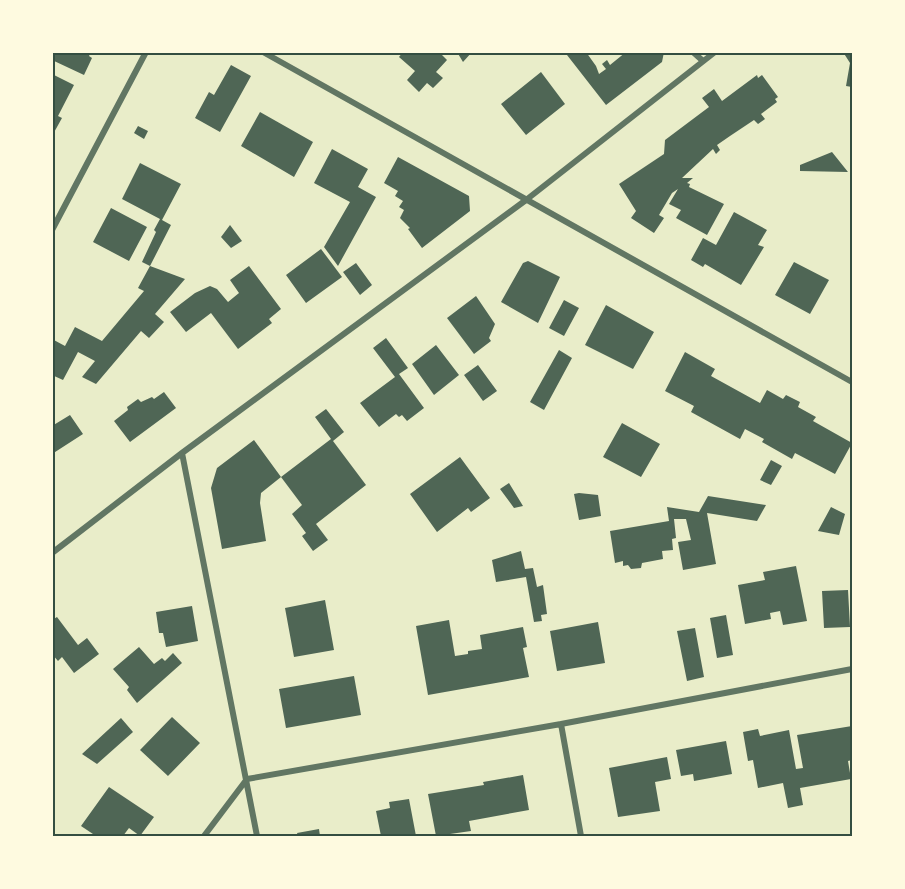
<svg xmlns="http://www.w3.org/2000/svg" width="905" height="889" font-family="'Alegreya Sans',sans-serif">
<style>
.building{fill:#4f6655}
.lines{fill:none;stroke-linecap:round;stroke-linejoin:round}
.minor{stroke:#617663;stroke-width:6}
.neatline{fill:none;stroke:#344e41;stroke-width:2}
</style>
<rect width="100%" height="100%" fill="#e9edc9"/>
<path class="building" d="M52 52H91L89 56 92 58 84 75 52 60Z
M403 52H439L447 60 436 72 443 78 433 88 427 83 419 92 407 80 415 71 399 57Z
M457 52H472L463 62Z
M569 52H586L596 66 599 74 606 69 602 64 607 60 610 65 626 52H664L662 62 606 105 567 55Z
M843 52H852V87L846 86 850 63Z
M231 65 251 76 220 132 195 118 209 92 214 95Z
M541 72 565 104 526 135 501 104Z
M52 74 74 85 58 116 62 118 52 136Z
M757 75 758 78 762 75 778 97 775 99 777 102 761 114 765 119 758 124 754 120 730 136 717 145 720 150 716 154 713 149 682 178H693L687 183 690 184 689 187 724 204 707 235 676 218 681 210 669 204 678 189 672 193 659 215 664 218 654 233 631 218 636 211 619 184 664 154 665 140 709 107 702 98 714 89 722 101Z
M260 112 313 142 294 177 241 146Z
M138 126 148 131 144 139 134 133Z
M332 149 368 169 358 187 376 197 338 266 324 247 350 202 314 183Z
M832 152 848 172 800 171V165Z
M398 157 469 196 470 211 422 248 408 229 410 228 400 218 404 210 399 207 403 201 395 196 398 191 384 183Z
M140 163 181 184 162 220 171 225 150 266 142 262 156 232 154 230 160 219 122 199Z
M111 208 147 227 129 261 93 242Z
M734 212 767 230 758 245 764 247 741 285 705 264 703 267 691 260 703 238 716 245Z
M230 225 242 241 231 248 221 237Z
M321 249 342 277 306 303 286 275Z
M528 261 560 277 538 323 501 302 523 263Z
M794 262 829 280 810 314 775 295Z
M356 263 372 285 360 295 343 272Z
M150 266 185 279 155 314 164 322 149 338 141 331 96 384 82 377 95 361 78 352 63 380 52 375V339L65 346 75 327 102 341 144 291 138 288Z
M249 266 281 309 269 319 272 323 238 349 211 313 186 332 170 312 195 293 210 286 217 289 228 302 239 293 230 280Z
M476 296 495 324 489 338 491 341 474 354 447 318Z
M564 300 579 308 564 336 549 328Z
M606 305 654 332 633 369 585 345Z
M386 338 408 368 399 374 424 408 407 421 402 415 399 417 396 414 379 427 360 403 395 377 373 348Z
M436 345 459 375 434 395 412 364Z
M559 350 572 358 544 410 530 402Z
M685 352 715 369 711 376 760 403 767 390 783 399 786 395 800 402 798 407 816 417 813 421 852 443 835 474 795 453 792 459 762 442 764 439 745 429 740 439 691 412 694 406 665 391Z
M478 365 497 391 483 401 464 375Z
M164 392 176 408 130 442 114 421 128 410 127 407 138 399 141 402 152 397 154 399Z
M326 409 344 432 333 441 366 485 316 524 328 540 313 551 302 536 306 533 292 514 302 505 281 477 261 493 260 503 266 541 222 549 211 488 217 468 254 440 281 477 331 439 315 417Z
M70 415 83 434 52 454V426Z
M622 423 660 444 641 477 603 457Z
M460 457 490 498 471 512 468 508 437 532 410 494Z
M771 460 782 466 771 485 760 480Z
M509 483 523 506 514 508 500 489Z
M579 493 598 495 601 516 579 520 574 494Z
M708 496 766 505 757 521 707 513 716 564 683 570 678 542 691 540 686 519H674L676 538 672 539 673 550 662 551 663 559 642 563 641 568 631 569 628 565 623 566V561L615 563 610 531 669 521 667 507 699 512Z
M831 507 845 514 839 535 818 531Z
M521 551 525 569 533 568 537 587 543 585 547 614 541 615 542 621 534 622 526 577 496 582 492 560Z
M796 566 807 621 783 625 780 611 770 613 771 619 745 624 738 585 765 580 763 572Z
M848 590 850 627 824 628 822 591Z
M325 600 334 650 294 657 285 608Z
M192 606 198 641 166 647 163 633H159L156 612Z
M726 615 733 655 717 658 710 618Z
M57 617 78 645 87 638 99 654 74 673 62 657 58 661 52 654V620Z
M449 620 455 656 468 654V651L482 649 480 635 523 627 527 647 523 648 529 677 428 695 416 626Z
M598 622 605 663 557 671 550 631Z
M695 628 704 677 687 681 677 631Z
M139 647 154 664 162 658 165 661 173 653 182 663 137 703 127 690 129 687 113 669Z
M354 676 361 715 286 728 279 689Z
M172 717 200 743 168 776 140 750Z
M121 718 133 732 97 764 82 754Z
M852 726V760L848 761 851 779 800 788 803 805 788 808 783 783 758 788 753 760 748 761 743 732 758 729 760 736 789 730 796 769 803 768 797 735Z
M726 741 732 774 694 781 693 774 681 776 676 750Z
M667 757 671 779 655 782 660 811 618 817 609 768Z
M523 775 529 810 469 821 471 831 436 836 428 794 484 785 483 782Z
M109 787 154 817 140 836 129 828 123 836H96L81 826Z
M409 799 416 836H381L376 811 390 808 389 802Z
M319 829 320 836H298L297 833Z"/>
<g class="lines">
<path class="minor" d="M263 52 852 382
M693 52 703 61
M52 230 146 52
M182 453 257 836
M52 553 182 453 526 200 715 52
M561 724 581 836
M204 836 247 779 561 724 852 669"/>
</g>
<rect width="905" height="889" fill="none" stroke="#fefae0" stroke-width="108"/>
<rect x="54" y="54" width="797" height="781" class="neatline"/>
</svg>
